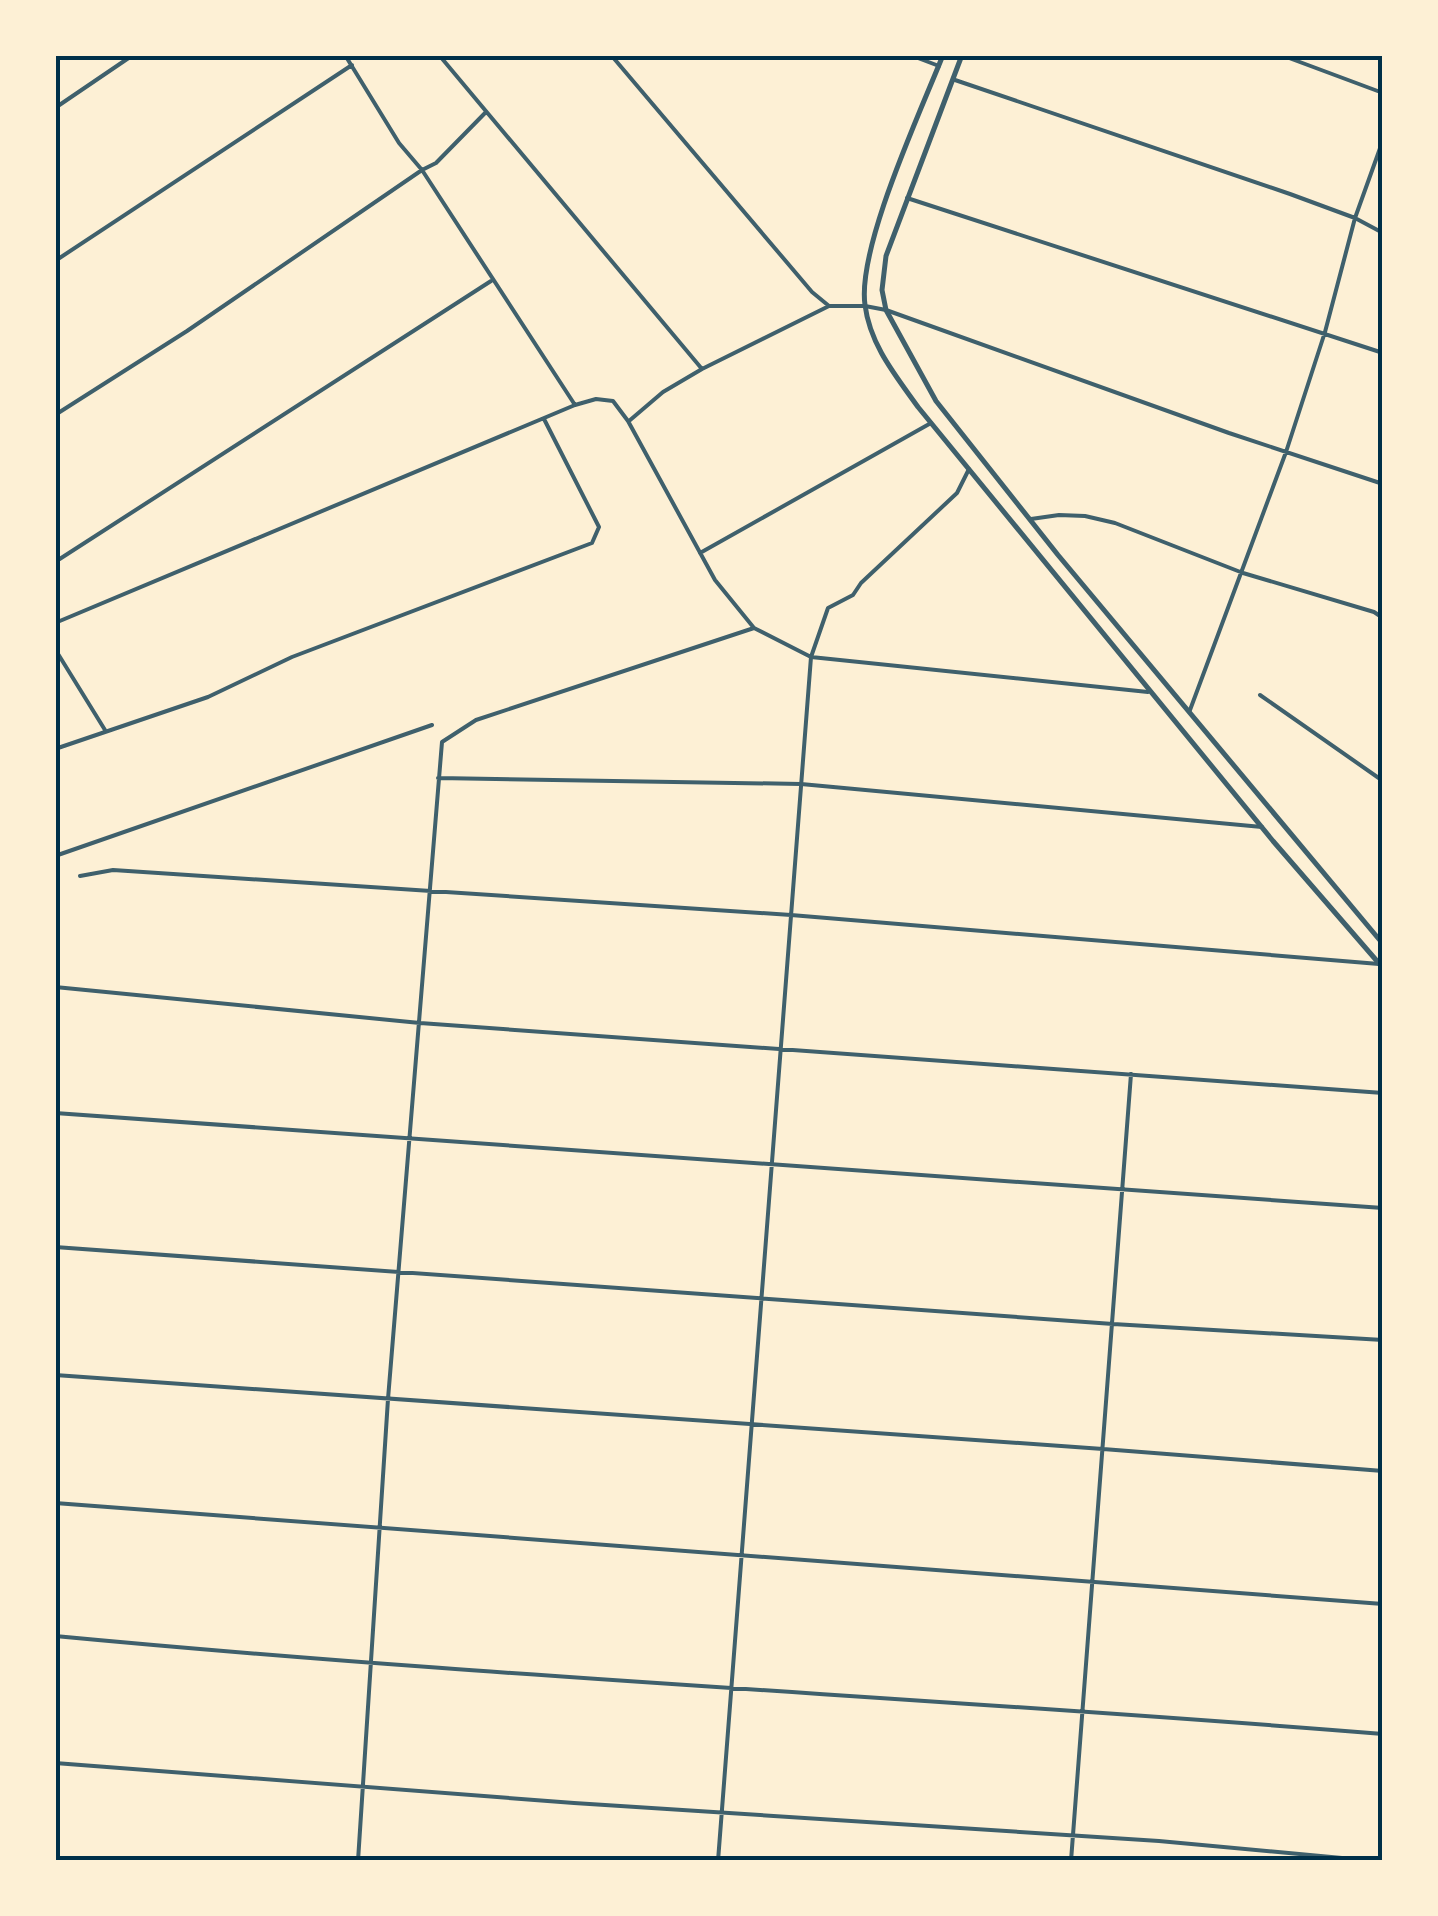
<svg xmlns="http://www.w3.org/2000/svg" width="1438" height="1916" font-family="Helvetica,sans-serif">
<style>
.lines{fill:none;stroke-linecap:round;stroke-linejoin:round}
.minor{stroke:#3f606c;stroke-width:4}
.tertiary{stroke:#3f606c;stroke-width:5}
.neatline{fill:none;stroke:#003049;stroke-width:4}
</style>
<rect width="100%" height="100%" fill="#fdf0d5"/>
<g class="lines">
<path class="minor" d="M345 55 399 143 422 170 575 405
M439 55 702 369 829 306
M611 55 812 292 829 306H865L886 310 1229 433 1383 484
M910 55 939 66
M1281 55 1383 93
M955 80 1290 194 1355 218 1383 233
M55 108 133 55
M907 198 1383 353
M55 261 352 65
M55 415 187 331 422 170 436 163 486 112
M629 421 663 392 702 369
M1031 519 1059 515 1085 516 1115 523 1243 573 1374 612 1383 618
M700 553 931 423
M55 562 491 281
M55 623 575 405 596 399 613 401 628 421 715 580 754 628 811 657 1148 692
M55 649 105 730
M1260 695 1383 781
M1190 710 1286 452 1325 332 1355 218 1383 140
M55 749 208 697 292 657 592 543 599 527 544 419
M438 778 801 784 1262 827
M55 856 432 725
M80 876 113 870 791 915 1379 964
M55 987 420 1023 1383 1093
M55 1113 1383 1208
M55 1247 1113 1324 1383 1340
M55 1375 1103 1449 1383 1471
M55 1503 1383 1604
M55 1636C497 1678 941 1698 1383 1734
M55 1763 574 1803 1159 1841 1374 1861
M358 1861 388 1399 442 742 476 720 754 628
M718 1861 811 657 828 608 853 595 861 583 957 493 969 469
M1071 1861 1131 1074"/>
<path class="tertiary" d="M943 55C920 113 857 248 865 305 870 345 896 376 918 407L1273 841 1383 968
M962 55 886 256 882 290 886 310 936 401 1058 555 1383 944"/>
</g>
<rect width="1438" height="1916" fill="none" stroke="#fdf0d5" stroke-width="115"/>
<rect x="58" y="58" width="1322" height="1800" class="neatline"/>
</svg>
